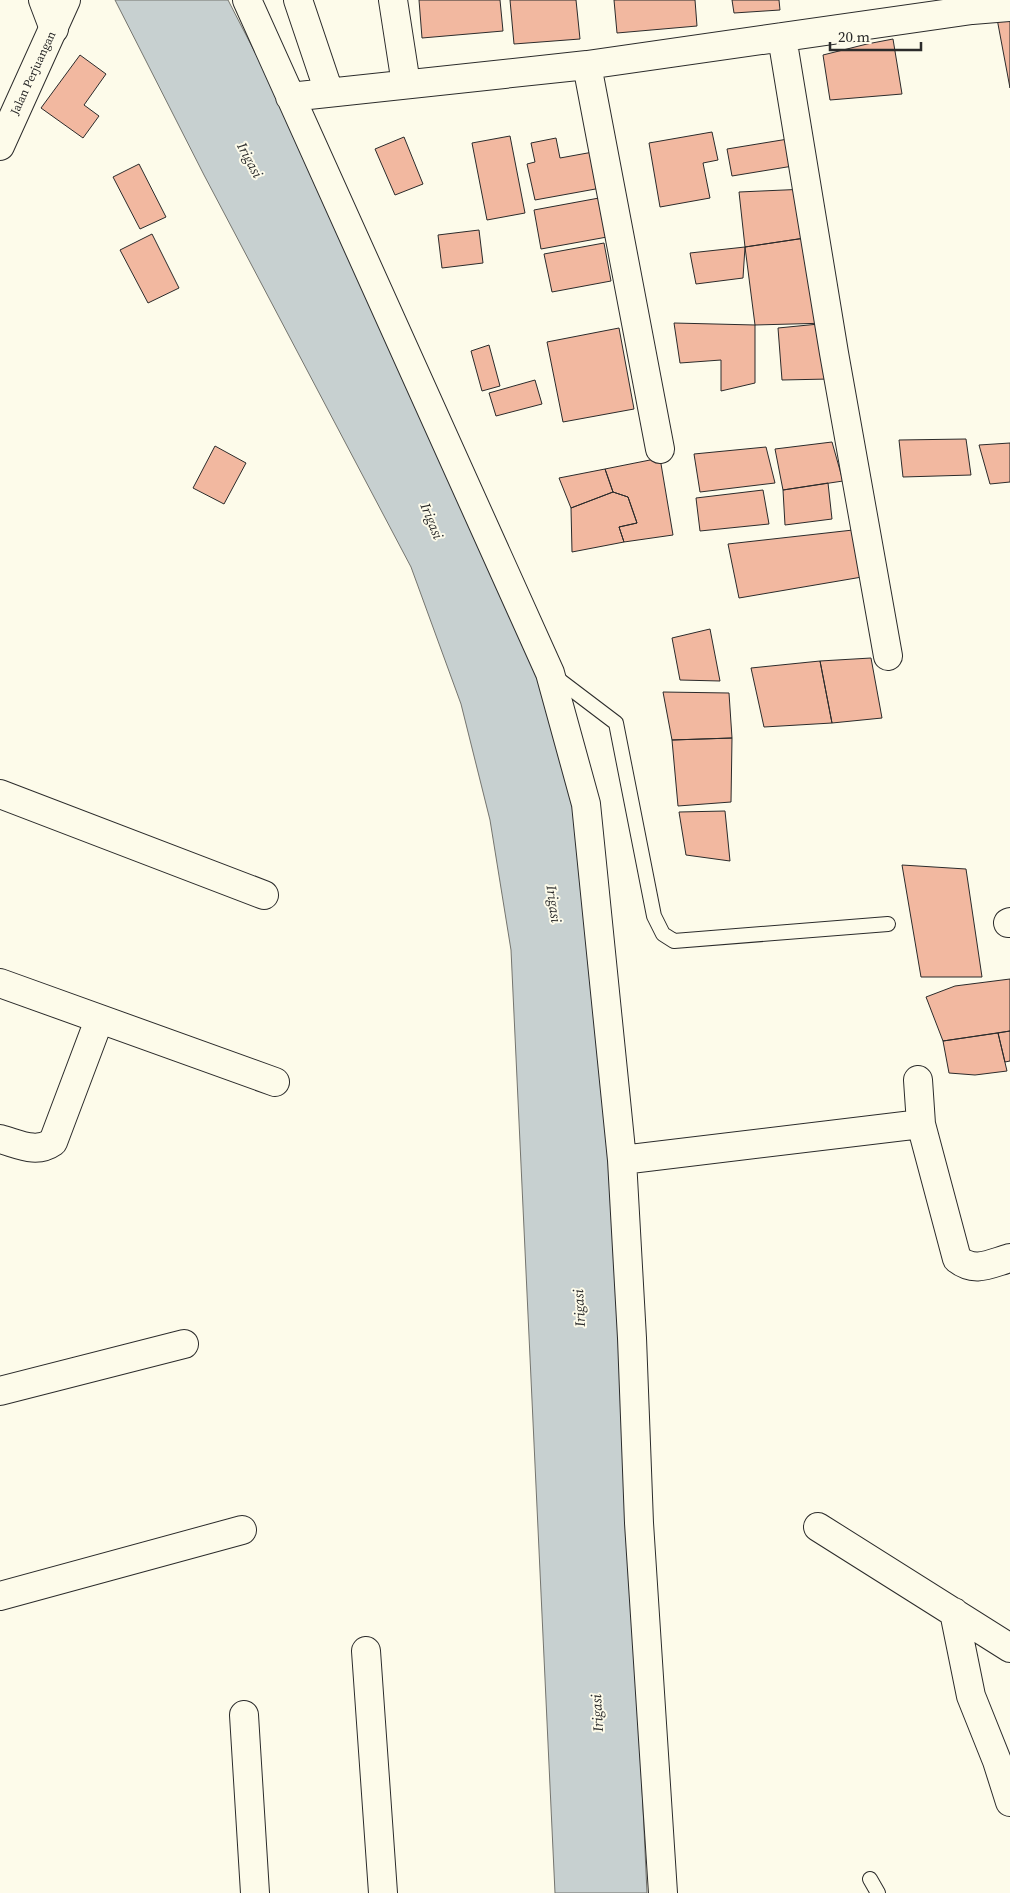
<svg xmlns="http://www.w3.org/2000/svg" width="1010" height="1893" font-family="'Source Serif 4',serif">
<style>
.water{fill:#c7d0d0;stroke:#74746e}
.building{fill:#f2b8a0;stroke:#2b2b2b}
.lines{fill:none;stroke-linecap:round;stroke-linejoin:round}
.lane-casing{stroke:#2b2b2b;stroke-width:16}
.street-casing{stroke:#2b2b2b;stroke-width:30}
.secondary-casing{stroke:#2b2b2b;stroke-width:30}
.lane{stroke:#fdfbea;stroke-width:14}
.street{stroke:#fdfbea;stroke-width:28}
.secondary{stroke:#fdfbea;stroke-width:28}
.labels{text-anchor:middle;stroke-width:4;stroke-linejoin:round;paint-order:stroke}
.street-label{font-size:12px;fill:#2b2b2b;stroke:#fdfbea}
.water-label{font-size:14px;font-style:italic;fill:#2b2b2b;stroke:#fdfbea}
</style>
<rect width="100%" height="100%" fill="#fdfbea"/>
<path class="water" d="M115 0H228L450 431 547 674 601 915 647 1893H555L511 950 490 820 461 704 411 567 204 175Z"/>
<path class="building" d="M419 0H500L503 31 422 38Z
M510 0H576L580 39 514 44Z
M614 0H695L697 26 617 33Z
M732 0H779L780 10 734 13Z
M995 8H1010V88Z
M893 39 902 94 830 100 823 55 867 44Z
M80 55 106 74 84 105 99 116 83 138 41 108Z
M712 132 718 160 703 163 710 198 660 207 649 143Z
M510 136 525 213 487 220 472 143Z
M404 137 423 184 395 195 375 149Z
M556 138 560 158 593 152 601 188 535 200 527 164 535 162 531 143Z
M788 139 793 166 732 176 727 149Z
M139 164 166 217 140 229 113 177Z
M807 189 805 238 745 247 739 192Z
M599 198 607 237 541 249 534 210Z
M479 230 483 263 442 268 438 235Z
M152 234 179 288 148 303 120 250Z
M805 238 829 323 755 325 745 247Z
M604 243 611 281 552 292 544 254Z
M745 247 743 278 696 284 690 253Z
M674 323 755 325V383L721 391V360L680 363Z
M829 323V379L782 380 778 328Z
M619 328 634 409 563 422 547 342Z
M489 345 500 386 482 391 471 351Z
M535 380 542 404 496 416 489 393Z
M966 439 971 475 903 477 899 440Z
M832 442 843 481 783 490 775 449Z
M1010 443V482L990 484 979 445Z
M215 446 246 463 224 504 193 488Z
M766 447 775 483 700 492 694 454Z
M660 458 673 535 624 542 619 527 637 523 628 497 613 492 605 469Z
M605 469 613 492 571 508 559 478Z
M828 483 832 519 785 525 783 490Z
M763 490 769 524 700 531 696 498Z
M613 492 628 497 637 523 619 527 624 542 572 552 571 508Z
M853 530 862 577 739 598 728 544Z
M710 629 720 681 680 680 672 638Z
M871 658 882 718 832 723 820 661Z
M820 661 832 723 764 727 751 668Z
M663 692 729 693 732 738 672 740Z
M732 738 731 802 678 806 672 740Z
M725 811 730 861 686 855 679 812Z
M902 865 966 869 982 977H921Z
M1010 979V1031L943 1041 926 997 955 986Z
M1010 1031V1061L1005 1062 998 1033Z
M998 1033 1007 1071 975 1075 949 1073 943 1041Z"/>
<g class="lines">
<defs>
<path id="lane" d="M554 676 616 723 654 916 663 934 674 941 888 924
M870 1879 878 1893"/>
<path id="street" d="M43 0 54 29
M247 0 550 673 586 804 622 1160 632 1338 639 1523 663 1893
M298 0 329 92
M393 0 406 84
M782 37 834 353 888 656
M587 65 660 449
M290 97 587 65 972 10 1010 7
M0 794 264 895
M1008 923 1010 922
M0 983 275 1082
M918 1080 921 1124
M0 1139C19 1144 36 1154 53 1142L99 1020
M622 1160 921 1124 957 1259C975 1273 989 1264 1010 1258
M0 1391 184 1344
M818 1527 1010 1648
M0 1596 242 1530
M954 1612 971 1696 997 1761 1010 1802
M366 1651 383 1893
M244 1715 255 1893"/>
<path id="secondary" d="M0 146 66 0"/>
</defs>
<use href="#lane" class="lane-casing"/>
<use href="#street" class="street-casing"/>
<use href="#secondary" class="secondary-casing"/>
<use href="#lane" class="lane"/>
<use href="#street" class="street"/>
<use href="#secondary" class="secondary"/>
</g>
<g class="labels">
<g class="street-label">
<text transform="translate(33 73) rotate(-65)" y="4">Jalan Perjuangan</text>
</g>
<g class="water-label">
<text transform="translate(250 160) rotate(62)" y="5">Irigasi</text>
<text transform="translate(432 521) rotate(68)" y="5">Irigasi</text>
<text transform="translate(554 904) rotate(82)" y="5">Irigasi</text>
<text transform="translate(579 1308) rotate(-93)" y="5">Irigasi</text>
<text transform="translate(597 1713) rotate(-93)" y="5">Irigasi</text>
</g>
</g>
<path d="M830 42v8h91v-8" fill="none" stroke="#2b2b2b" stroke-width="2.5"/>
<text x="838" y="42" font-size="15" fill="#2b2b2b" stroke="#fdfbea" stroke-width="4" paint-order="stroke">20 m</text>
</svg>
